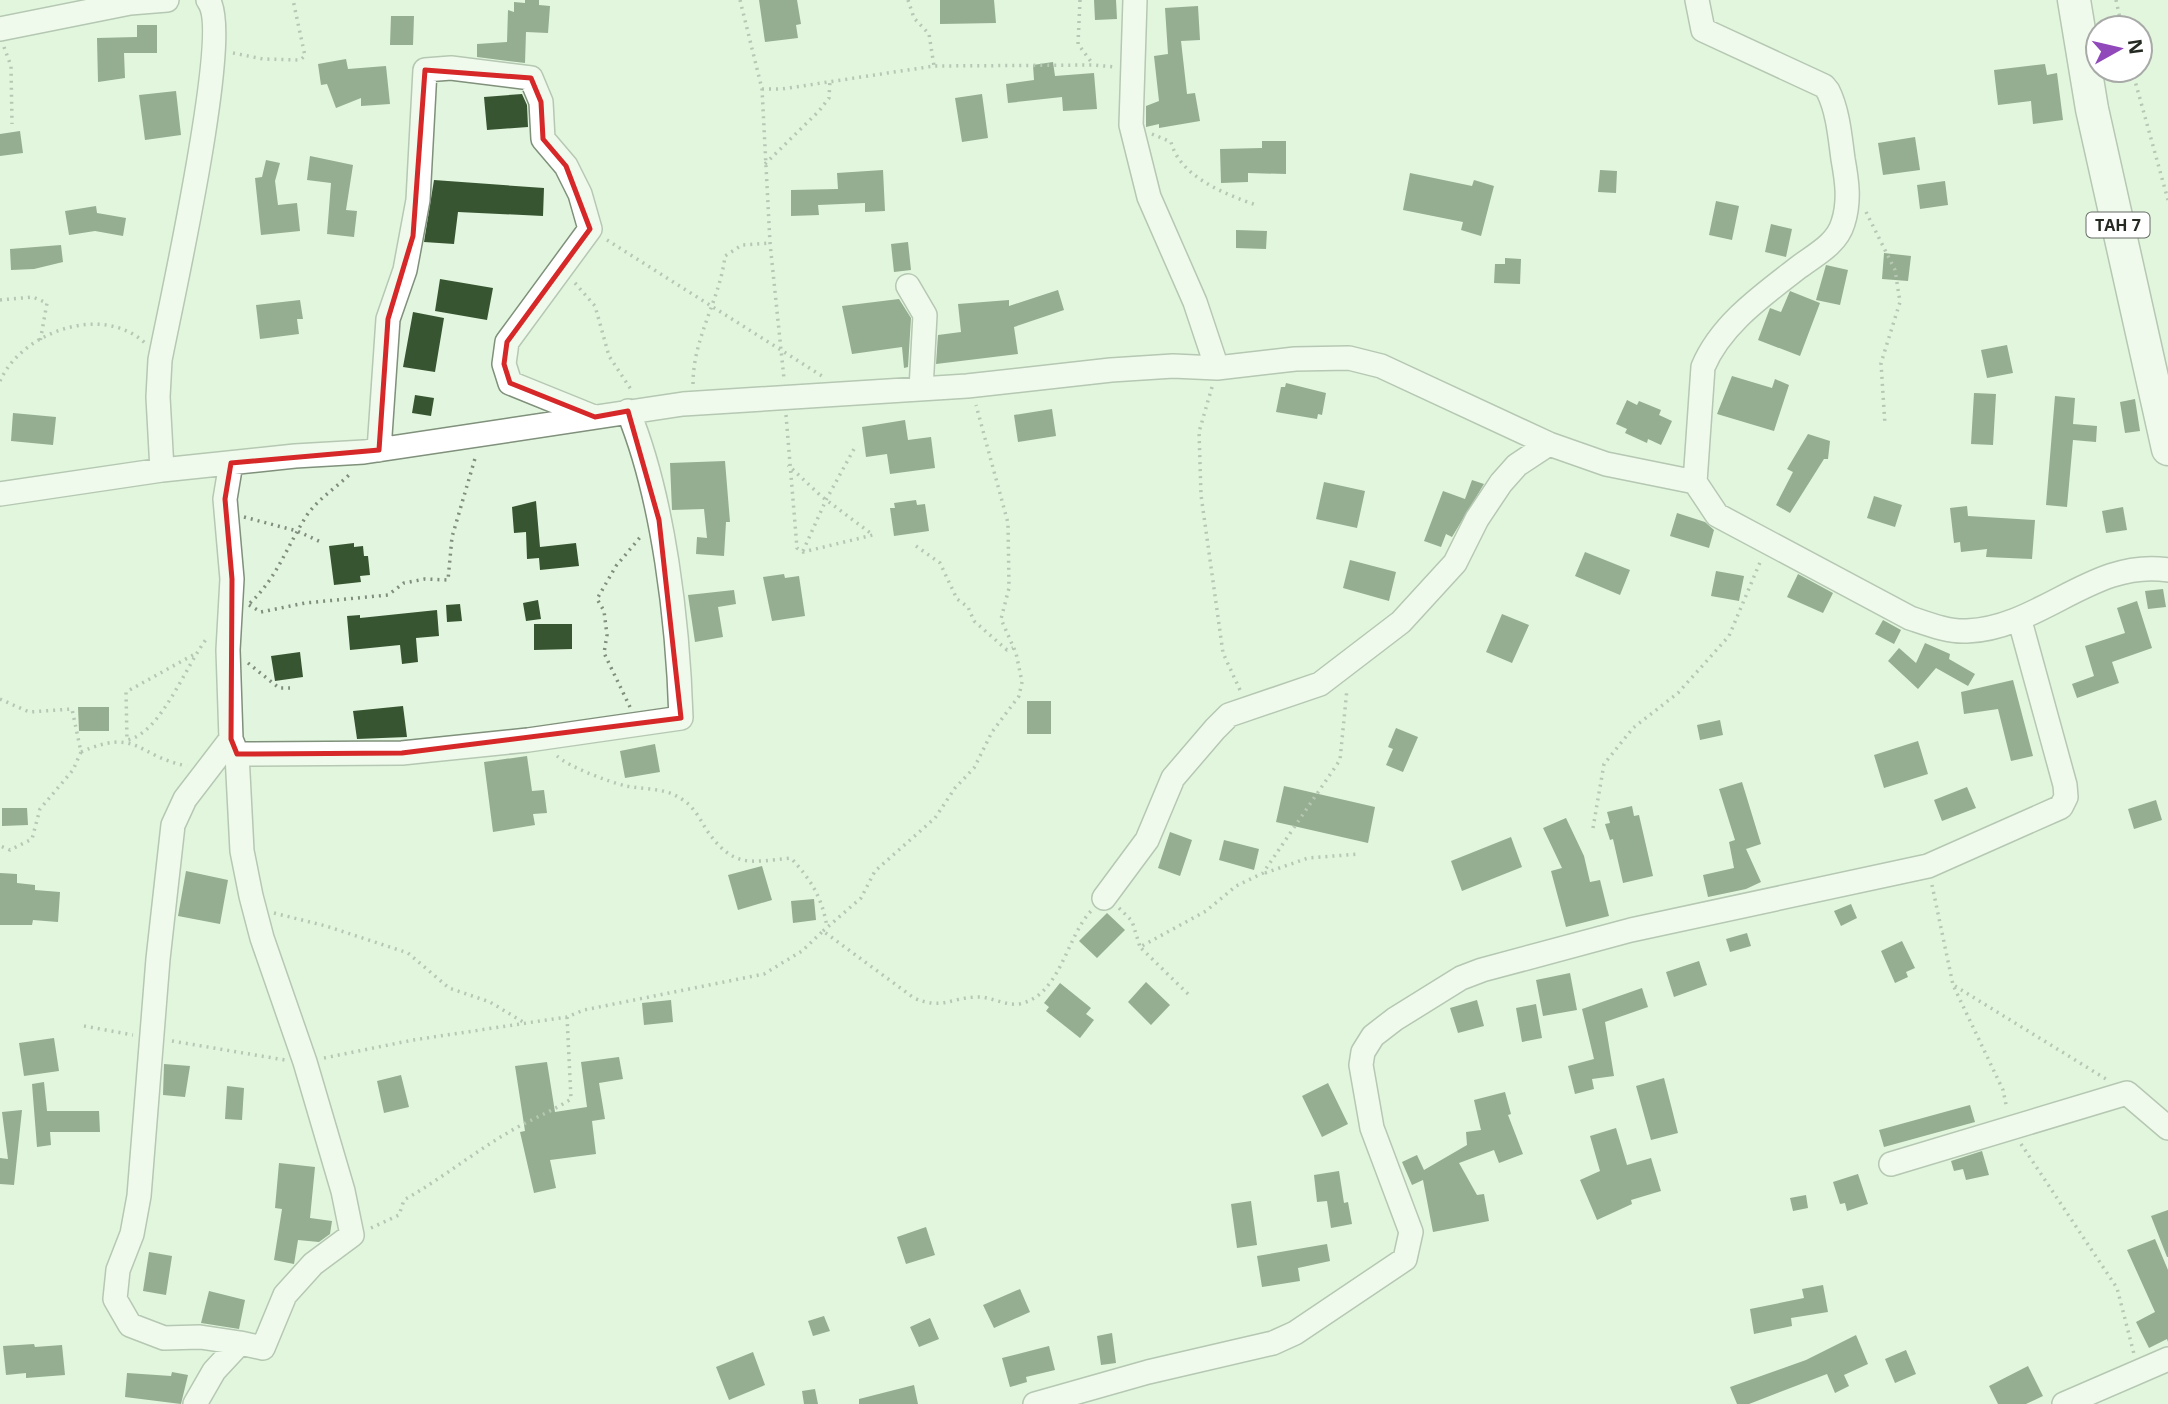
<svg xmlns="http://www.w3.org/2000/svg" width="2168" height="1404" font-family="'Open Sans',sans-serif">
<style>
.building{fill:#385532}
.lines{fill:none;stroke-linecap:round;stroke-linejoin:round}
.minor-casing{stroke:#7f907b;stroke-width:26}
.highway-casing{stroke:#7f907b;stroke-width:35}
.path{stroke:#818e7e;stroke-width:3.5;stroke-dasharray:2 5;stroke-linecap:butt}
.minor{stroke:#fff;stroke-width:23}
.highway{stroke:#fff;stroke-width:32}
.marked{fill:none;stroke:#d62828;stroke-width:5;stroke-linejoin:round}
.labels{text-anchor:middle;stroke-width:7;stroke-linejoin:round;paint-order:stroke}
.shield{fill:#fff;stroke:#666b65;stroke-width:2}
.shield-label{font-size:16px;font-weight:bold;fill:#252b23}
</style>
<rect width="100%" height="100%" fill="#e2f5de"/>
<path class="building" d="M525 0H539V5L550 6 548 33 526 32 525 63 477 57V44L507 42 508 10 514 12V2L525 3Z
M759 0H797L801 24 796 25 798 38 765 42Z
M940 0H994L996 23 940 24Z
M1094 0H1116L1117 19 1095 20Z
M1198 6 1200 40 1181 41 1187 94 1195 93 1200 121 1159 128V124L1146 127V106L1159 101 1154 56 1168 54 1165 8Z
M391 16H414L413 45H390Z
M137 25H157V53H124L125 78 98 82 97 38 137 37Z
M346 59 348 69 386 66 390 104 361 106V98L336 108 327 84 321 85 318 64Z
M1053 62 1055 76 1094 73 1097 109 1063 111 1062 97 1008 103 1006 84 1034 80 1033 65Z
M2045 64 2047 75 2057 73 2063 120 2033 124 2031 101 1998 105 1994 70Z
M176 91 181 135 145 140 139 95Z
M522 94 527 105 528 127 487 130 484 97Z
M982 94 988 138 962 142 955 98Z
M20 131 23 153 0 156V134Z
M1915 137 1920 170 1883 175 1878 143Z
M1262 141H1286V174L1248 173V182L1221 183 1220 149 1262 148Z
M310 156 353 165 346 210 357 211 354 237 327 234 331 183 307 180Z
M266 160 280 163 275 181 278 205 297 203 300 231 261 235 255 178 262 177Z
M883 170 885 211 865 212V203L818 205 819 215 791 216V190L838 189 837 173Z
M1600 170 1617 171 1616 193 1598 192Z
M1410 173 1472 186 1474 180 1494 186 1481 236 1461 230 1463 222 1403 210Z
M434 180 544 188 543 216 458 212 454 244 424 242Z
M1945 181 1948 205 1920 209 1917 185Z
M1716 201 1739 206 1732 240 1709 235Z
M96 206 97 213 126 218 123 236 95 231 69 235 65 211Z
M1771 224 1792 229 1786 257 1765 252Z
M1236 230 1267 231 1266 249 1236 248Z
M908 242 911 270 894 272 891 244Z
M61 245 63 262 34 269 11 270 10 249Z
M1884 253 1911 256 1908 281 1882 279Z
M1505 258 1521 259 1520 284 1494 283 1495 264H1505Z
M1826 265 1848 270 1840 305 1816 300Z
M440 279 493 288 487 320 435 311Z
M1058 290 1064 310 1014 327 1018 354 936 364 938 335 961 332 958 304 1009 300V306Z
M1790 291 1820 303 1800 356 1758 340 1770 308 1781 312Z
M899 299 911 318 908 367 904 368 902 347 852 354 842 306Z
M300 300 303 319H297L299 334 260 339 256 305Z
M413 312 444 318 435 372 403 367Z
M2007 345 2013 373 1987 378 1981 350Z
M1732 376 1772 388 1775 379 1789 385 1774 431 1717 414Z
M1286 383 1326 393 1322 415 1318 414 1317 419 1276 412 1281 387H1285Z
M1974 393 1996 394 1993 445 1971 444Z
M415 395 434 398 431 416 412 413Z
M2055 396 2075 398 2073 424 2097 426 2096 442 2073 440 2067 507 2046 505Z
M2135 399 2140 431 2125 433 2120 402Z
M1627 400 1637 405 1639 401 1661 410 1659 415 1672 421 1661 445 1648 439 1647 443 1625 433 1627 429 1616 424Z
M1052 409 1056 436 1018 442 1014 415Z
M13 413 56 417 53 445 11 441Z
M905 420 908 440 931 437 935 468 890 474 887 454 866 457 862 427Z
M1808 434 1830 441 1828 459H1824L1790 513 1776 505 1793 472 1787 469Z
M725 461 730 522H726L724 556 696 554 697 537 707 538 704 509 672 510 670 463Z
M1472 480 1484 484 1452 537 1446 534 1441 547 1424 541 1443 491 1465 499Z
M1324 482 1365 491 1357 528 1316 519Z
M1874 496 1902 505 1895 527 1867 518Z
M916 500 917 505 925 504 929 531 894 536 890 508H895L894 503Z
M536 501 540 547 576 543 579 566 540 570 539 558 527 559 526 532 514 533 512 507Z
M1967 506 1968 516 2035 520 2032 559 1986 557 1987 549 1961 552 1960 542 1954 543 1950 508Z
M2123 507 2127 530 2106 533 2102 511Z
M1677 513 1705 522 1714 530 1709 548 1670 536Z
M354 543V547L363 546 364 556H368L370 575 360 576 361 582 334 585 329 546Z
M1585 552 1630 570 1620 595 1575 576Z
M1350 560 1396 572 1389 601 1343 588Z
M1716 571 1744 576 1739 601 1711 596Z
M784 574 785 578 799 576 805 616 772 621 763 577Z
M1798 574 1833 593 1823 613 1787 597Z
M2163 589 2166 607 2148 609 2145 591Z
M734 590 736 604 718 607 723 637 695 642 688 595Z
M538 600 541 619 526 621 523 603Z
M2137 601 2152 648 2112 662 2119 683 2077 698 2072 684 2094 676 2085 646 2125 633 2117 608Z
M460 604 462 621 447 622 446 605Z
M437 610 439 636 416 638 418 662 402 664 400 645 350 650 347 616 360 615V618Z
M1502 614 1529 625 1512 663 1486 652Z
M1883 620 1901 630 1894 644 1875 634Z
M534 624H572V649L534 650Z
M1925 643 1950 654 1949 659 1975 674 1968 686 1936 668 1918 689 1888 661 1899 648 1916 663Z
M300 652 303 677 275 681 271 656Z
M2013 680 2033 756 2011 761 1998 709 1964 714 1961 692Z
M1027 701H1051V734H1027Z
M403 706 407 737 357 739 353 711Z
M78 707H109V731H79Z
M1720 720 1723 735 1700 740 1697 725Z
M1396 728 1418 737 1403 772 1386 765 1393 749 1388 747Z
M1918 741 1928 774 1884 788 1874 755Z
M655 744 660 772 625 778 620 751Z
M527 756 532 791 544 790 547 813 533 814 535 825 493 832 484 762Z
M1742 782 1761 844 1746 849 1761 882 1746 889 1708 897 1703 875 1734 868 1729 842 1735 840 1719 789Z
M1284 786 1375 807 1368 843 1276 822Z
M1967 787 1976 808 1942 821 1934 800Z
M2156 800 2162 820 2134 829 2128 809Z
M1632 806 1634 816 1639 815 1653 876 1623 883 1613 839 1610 840 1605 824 1610 823 1607 812Z
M2 808H27L28 825 2 826Z
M1566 818 1584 856 1590 882 1600 880 1609 916 1566 927 1551 871 1562 868 1543 828Z
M1170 832 1192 840 1180 876 1158 868Z
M1511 837 1522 867 1462 891 1451 861Z
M1224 840 1259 849 1254 870 1219 860Z
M762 866 772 900 738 910 728 875Z
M186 871 228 880 220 924 178 916Z
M0 873 17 874V883L35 885V890L60 892 58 922 33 920 32 925H0Z
M814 899 816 920 793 923 791 901Z
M1851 904 1857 918 1841 926 1834 911Z
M1107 913 1125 930 1097 958 1079 941Z
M1747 933 1751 946 1730 952 1726 939Z
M1902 941 1915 968 1906 972 1908 977 1895 983 1881 951Z
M1699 961 1707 985 1674 997 1666 972Z
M1570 973 1577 1010 1543 1016 1536 980Z
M1146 982 1170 1005 1151 1025 1128 1002Z
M1060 983 1091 1008 1086 1014 1094 1020 1080 1038 1046 1011 1049 1007 1044 1003Z
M1642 988 1648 1007 1605 1022 1614 1076 1592 1079 1594 1089 1575 1094 1568 1066 1594 1059 1582 1009Z
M671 1000 673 1022 644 1025 642 1003Z
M1477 1000 1484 1026 1458 1033 1450 1008Z
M1536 1004 1542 1038 1522 1042 1516 1008Z
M54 1038 59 1071 24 1076 19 1043Z
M619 1057 623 1079 599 1083 605 1119 592 1121 596 1154 550 1160 556 1188 534 1193 520 1132 525 1131 515 1066 547 1062 555 1112 587 1107 581 1062Z
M164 1064 190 1066 185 1097 163 1095Z
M401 1075 409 1107 384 1113 377 1081Z
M1664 1078 1678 1133 1651 1140 1636 1086Z
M44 1082 47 1111H99L100 1132H50L51 1145 37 1147 32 1084Z
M1328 1083 1348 1124 1322 1137 1302 1096Z
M227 1086 244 1088 242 1120 225 1119Z
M1505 1092 1511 1114 1508 1115 1523 1154 1499 1163 1494 1150 1459 1163 1477 1195 1484 1194 1489 1221 1433 1232 1423 1180 1412 1185 1402 1162 1417 1155 1424 1170 1467 1145 1466 1132 1481 1130 1474 1100Z
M1970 1105 1975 1122 1884 1147 1879 1130Z
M22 1110 14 1185 0 1184V1158L8 1159 2 1112Z
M1616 1128 1627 1165 1651 1158 1661 1191 1631 1200 1632 1204 1597 1220 1580 1180 1600 1171 1590 1136Z
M1982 1151 1989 1175 1966 1180 1963 1169 1954 1171 1951 1161Z
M279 1163 315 1167 310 1218 332 1221 330 1234 319 1242 298 1240 294 1264 274 1260 282 1209 275 1208Z
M1339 1171 1344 1203 1348 1202 1352 1224 1331 1228 1327 1201 1317 1202 1314 1175Z
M1858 1174 1868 1204 1847 1211 1845 1203 1840 1204 1833 1182Z
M1806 1195 1808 1208 1793 1211 1790 1198Z
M1251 1201 1257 1245 1237 1248 1231 1204Z
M2168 1210V1257H2167L2151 1216Z
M926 1227 935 1255 906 1264 897 1237Z
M2155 1239 2168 1270V1342L2167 1339 2149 1348 2136 1322 2155 1312 2127 1250Z
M1327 1244 1330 1261 1298 1268 1300 1281 1262 1287 1257 1256Z
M149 1252 172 1256 166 1295 143 1291Z
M1823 1285 1828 1312 1791 1318 1792 1326 1754 1334 1750 1309 1804 1298 1802 1289Z
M1020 1289 1030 1312 994 1328 983 1305Z
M209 1291 245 1300 239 1329 201 1323Z
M824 1316 830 1331 813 1336 808 1321Z
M930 1318 939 1339 919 1347 910 1327Z
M1112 1333 1116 1363 1101 1365 1097 1336Z
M1856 1335 1868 1364 1844 1375 1849 1386 1835 1393 1827 1374 1749 1404H1737L1730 1387 1806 1360Z
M34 1344 35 1347 62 1345 65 1375 26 1378V1373L6 1375 3 1346Z
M1049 1346 1055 1370 1026 1377 1027 1382 1010 1387 1002 1358Z
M1906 1350 1916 1374 1895 1383 1885 1359Z
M753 1352 765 1385 729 1400 716 1367Z
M2028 1366 2043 1396 2026 1404H1998L1989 1386Z
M172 1372 188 1375 181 1404 125 1397 127 1373 171 1376Z
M914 1385 918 1404H859V1399Z
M815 1389 818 1404H804L802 1391Z"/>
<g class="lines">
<defs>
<path id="minor" d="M1135 0 1131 125 1149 197 1195 302 1217 368
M0 29 130 3 167 0
M908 286 925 315 921 389
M379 450 388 319 405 270 418 200 425 70 451 68 531 78 541 102 543 139 566 166 580 194 590 229 507 342 504 364 510 383 594 417
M162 470 158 397 160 360C170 307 233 31 208 0
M1695 482 1703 367C1721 324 1763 295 1799 267 1815 255 1837 244 1843 223 1850 201 1847 181 1843 159 1840 137 1838 111 1828 91L1824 86 1703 30 1697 0
M0 494 162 470 295 456 364 452 683 404 967 386 1111 370 1173 366 1217 368 1295 359 1349 358 1381 366 1549 444 1606 464 1695 482 1717 515 1910 618C1928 624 1948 632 1967 631 2041 628 2094 558 2168 570
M231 739 185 799 173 825 158 959 139 1196 132 1234 118 1270 115 1299 130 1325 164 1338 200 1337 240 1343
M237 754 402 753 528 740 681 718C678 623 664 499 628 411
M1104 898 1147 840 1173 778 1215 729 1229 715 1320 684 1401 622 1455 563 1477 519 1501 483 1517 465 1549 444
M1891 1164 2127 1093 2168 1128
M195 1404 214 1371 240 1343 263 1348 285 1295 313 1264 352 1235 343 1191 305 1062 262 938 251 896 242 851 237 754 231 739 228 650 232 579 225 499 231 463
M1035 1404 1148 1372 1273 1343 1295 1333 1405 1259 1411 1232 1372 1128 1361 1065 1363 1052 1373 1036 1395 1019 1461 978 1482 970 1631 930 1928 866 2061 807 2066 797 2065 785 2020 621
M2064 1404 2168 1359"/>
<path id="highway" d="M2074 0 2092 109 2168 449"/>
</defs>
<use href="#minor" class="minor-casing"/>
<use href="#highway" class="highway-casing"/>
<path class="path" d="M740 0 762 89 770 243 784 379
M908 0 914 18 929 34 934 66
M1080 0 1078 44 1092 63
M2116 0 2122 28
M4 47 11 66 12 124
M233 53 263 59 300 60 305 56 293 0
M2132 70 2168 200
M762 89H782L934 66 1093 65 1115 67
M1152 134 1171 142C1180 177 1225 194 1256 205
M765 164 819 111 829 98 830 80
M1866 212 1895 270 1900 302 1881 363 1885 425
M607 240 822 376
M575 283 595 306 609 356 632 391
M0 300 33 297 47 303 40 342
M0 381C22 332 102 303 145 343
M693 384C693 337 720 300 725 256L742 245 770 243
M1212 387 1199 432 1201 495 1223 653 1240 690
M786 415 797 548 803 552 873 535 821 496 788 465
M244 517 297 531 323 543
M916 546 940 563 957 599 968 607 974 621 1007 650 1013 648
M803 551 826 500 854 449
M250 603C277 578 287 546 307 515 319 498 336 488 351 473
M249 605 261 612 305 603 388 595 404 583 425 579 448 580 452 537 476 455
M193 655 126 692 127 740C161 734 186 664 208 637
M248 663 279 688H290
M0 699 29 712 72 709 81 752 73 770 40 809 32 839 10 850 0 846
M630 707 604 653 607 635 604 611 597 599 616 566 642 535
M81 752C138 727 136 756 187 766
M557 756C569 767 609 782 626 786 646 790 665 787 683 800 694 807 700 819 706 829 733 869 750 862 791 858 811 880 822 897 827 927
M1593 828 1604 764 1633 728 1678 693 1729 636 1761 560
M1265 873 1308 858 1359 854
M1932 885 1953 985 2003 1090 2007 1109
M1119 908 1132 921 1140 947
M274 913 326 926 408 953 449 988 490 1002 523 1022
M823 931 861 898 875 871 935 818 955 788 974 768 992 732 1019 696 1022 682 1016 653 1001 619 1009 588 1008 523 976 405
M1955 986 2106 1079
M1188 994 1140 947 1206 911 1236 886 1263 873 1340 760 1347 689
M84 1026 133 1035
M172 1041 285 1060
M324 1058 413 1040 567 1017 584 1010 764 974 802 951 823 931 914 998C942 1010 950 998 976 997 990 996 1005 1006 1019 1004 1061 996 1066 936 1092 910
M2021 1144 2117 1288 2134 1354
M371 1228 399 1215 404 1200C441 1179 473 1153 509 1132 529 1120 551 1112 571 1099L567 1017"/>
<use href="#minor" class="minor"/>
<use href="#highway" class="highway"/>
</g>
<path d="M0 0H2168V1404H0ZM425 70 531 78 541 102 543 139 566 166 590 229 507 342 504 364 510 383 595 417 628 411 659 520 681 718 402 753 237 754 231 739 232 579 225 499 231 463 379 450 388 319 413 236Z" fill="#e2f5de" fill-opacity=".55" fill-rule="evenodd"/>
<path class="marked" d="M425 70 531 78 541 102 543 139 566 166 590 229 507 342 504 364 510 383 595 417 628 411 659 520 681 718 402 753 237 754 231 739 232 579 225 499 231 463 379 450 388 319 413 236Z"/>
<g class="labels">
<rect class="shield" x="2086.5" y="212.5" width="63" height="25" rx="5"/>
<g class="shield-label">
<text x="2118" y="231">TAH 7</text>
</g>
</g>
<g transform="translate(2119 49) rotate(82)"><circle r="33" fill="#ffffff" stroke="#a8aaa7" stroke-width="2"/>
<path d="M0-5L12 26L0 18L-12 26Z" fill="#9048bb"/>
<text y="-10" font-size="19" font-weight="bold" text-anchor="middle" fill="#252b23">N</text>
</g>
</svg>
